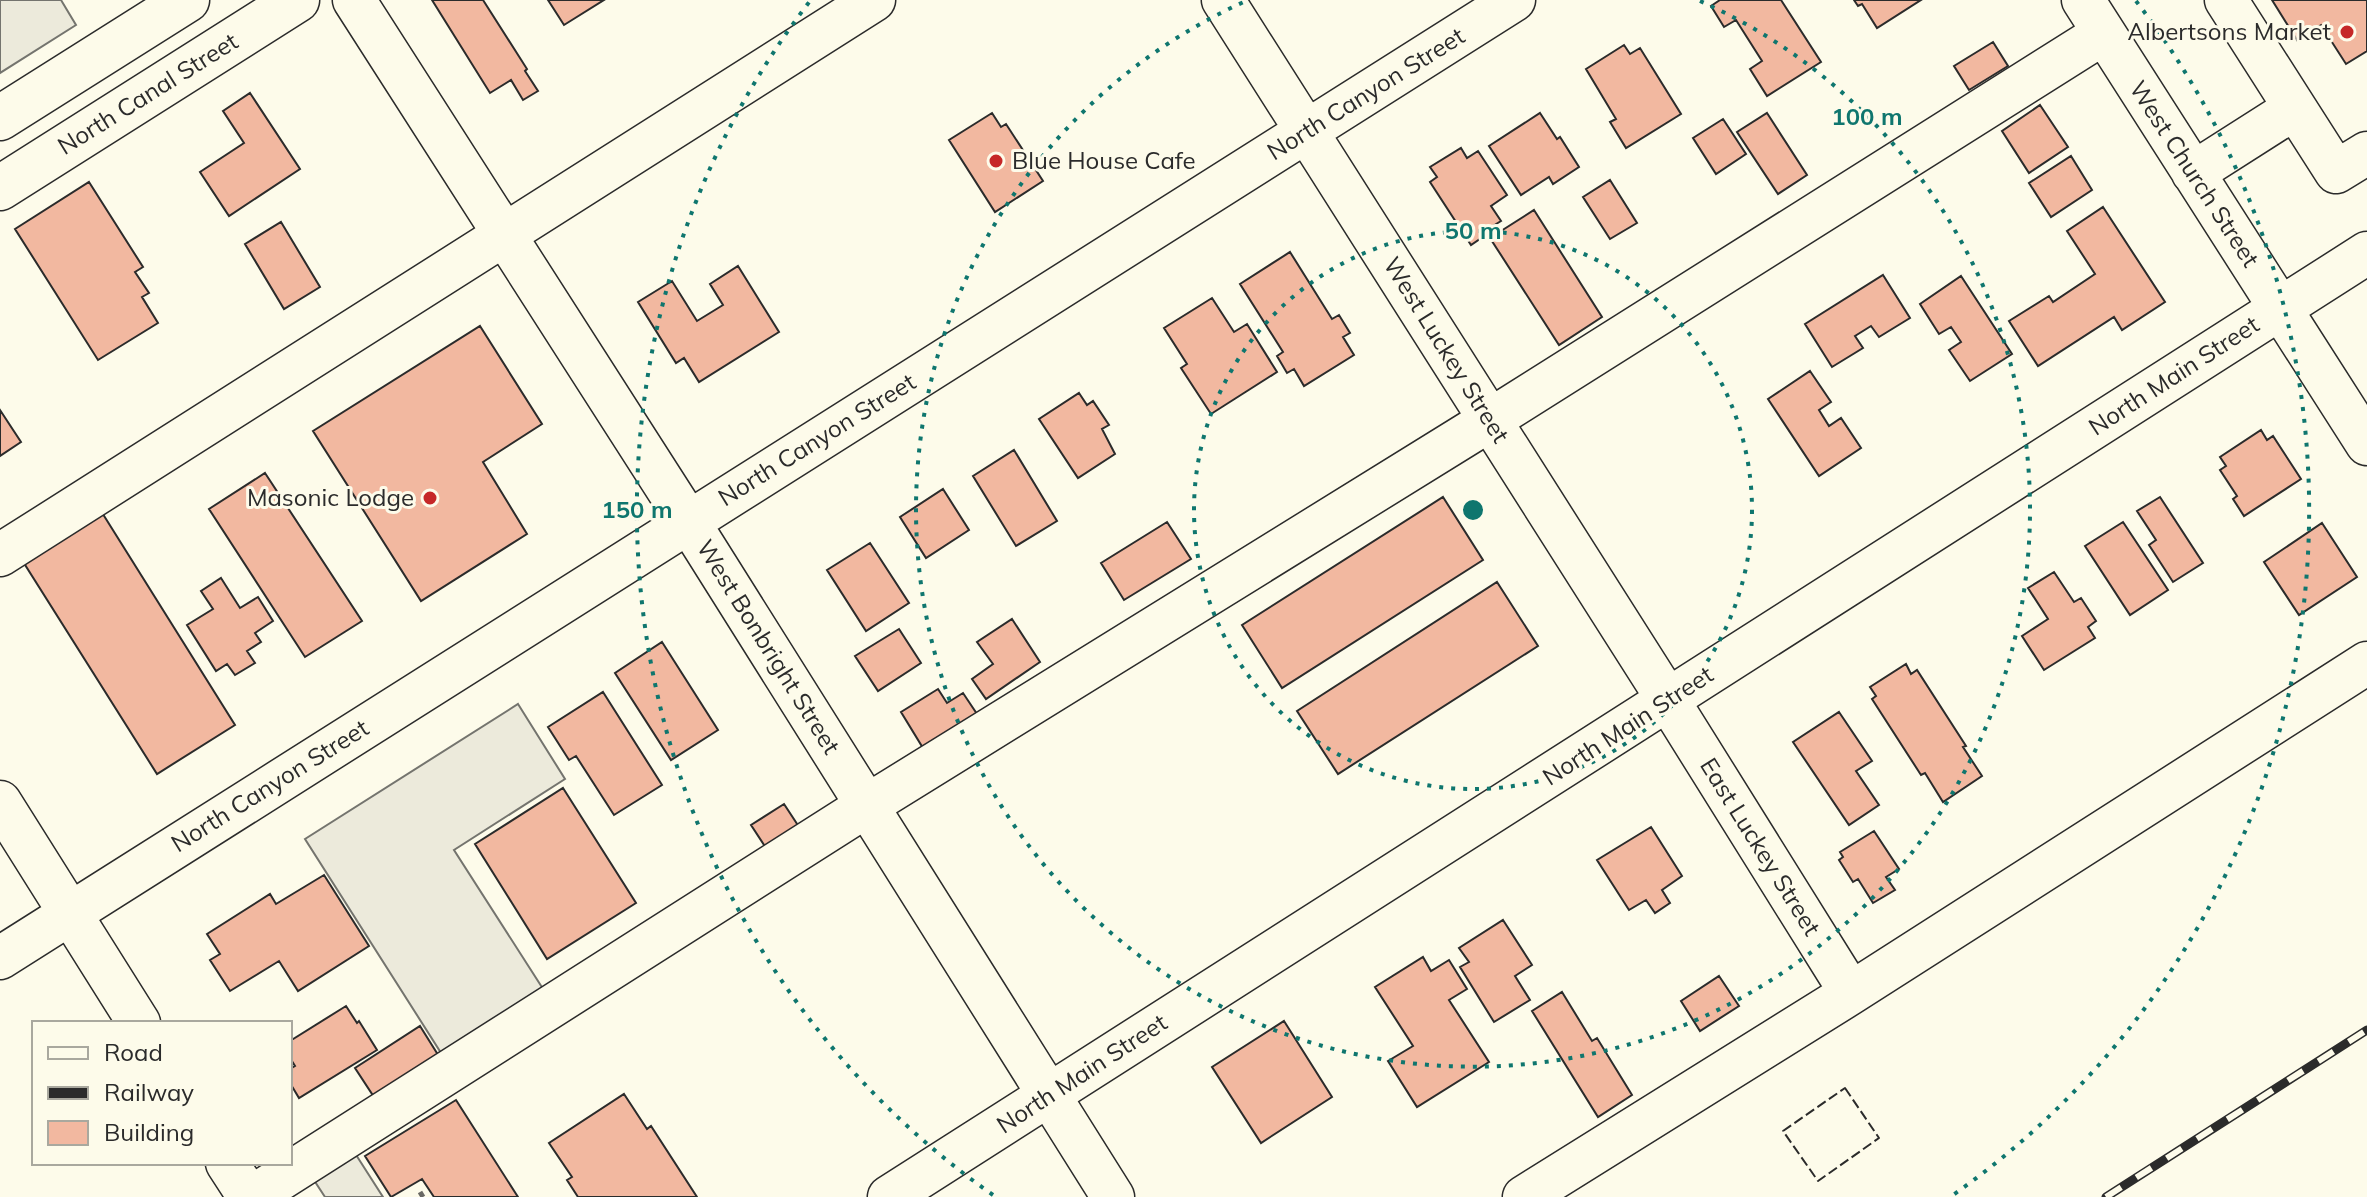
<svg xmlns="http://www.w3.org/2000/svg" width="2367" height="1197" font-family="Mulish,sans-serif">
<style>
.parking{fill:#eceadb;stroke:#74746e;stroke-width:2}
.building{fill:#f2b8a0;stroke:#2b2b2b;stroke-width:2}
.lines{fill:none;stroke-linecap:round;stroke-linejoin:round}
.minor-casing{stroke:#2b2b2b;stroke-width:45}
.highway-casing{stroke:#2b2b2b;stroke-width:47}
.path{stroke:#6a6964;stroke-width:5;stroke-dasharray:6 4;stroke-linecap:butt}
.minor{stroke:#fdfbea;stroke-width:42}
.highway{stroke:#fdfbea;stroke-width:44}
.rail-casing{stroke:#2b2b2b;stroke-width:9}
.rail{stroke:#fdfbea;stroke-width:6;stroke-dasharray:18;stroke-linecap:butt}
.fence{stroke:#2b2b2b;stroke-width:2;stroke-dasharray:10 4;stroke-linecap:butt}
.ring{fill:none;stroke:#0f766e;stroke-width:4;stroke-dasharray:4 8}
.poi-dot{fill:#c62828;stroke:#fdfbea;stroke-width:3}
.labels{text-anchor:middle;stroke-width:6;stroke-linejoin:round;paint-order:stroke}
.poi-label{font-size:24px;fill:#2b2b2b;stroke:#fdfbea;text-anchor:end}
.street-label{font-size:24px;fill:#2b2b2b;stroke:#fdfbea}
.centre{fill:#0f766e;stroke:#fdfbea;stroke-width:4}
.ring-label{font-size:24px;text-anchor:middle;font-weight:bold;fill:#0f766e;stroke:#fdfbea;stroke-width:6;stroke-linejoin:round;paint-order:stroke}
</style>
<rect width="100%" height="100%" fill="#fdfbea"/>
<path class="parking" d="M0 0H61L76 25 0 73Z
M518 704 565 779 454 850 545 992 443 1056 305 839Z
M351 1147 383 1197H325L310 1174Z"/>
<path class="building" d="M432 0H483L527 69 525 71 538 91 523 100 511 80 490 93Z
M548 0H604L564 25Z
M1720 0H1781L1821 62 1767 96 1750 69 1762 61 1736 20 1724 27 1711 6Z
M1854 0H1921L1877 28 1862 4 1858 6Z
M2272 0H2367V51L2346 64 2321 25 2297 40Z
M1993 42 2008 66 1969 90 1954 66Z
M1624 45 1630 54 1640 48 1681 114 1626 148 1610 122 1616 119 1586 69Z
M250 93 300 169 229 216 200 172 244 143 223 111Z
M2040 105 2068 147 2029 173 2002 131Z
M992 113 1001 127 1006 124 1043 181 995 212 949 140Z
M1540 113 1557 139 1560 137 1579 167 1553 184 1549 177 1521 195 1489 146Z
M1767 113 1807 175 1778 194 1737 132Z
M1723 119 1746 154 1716 174 1693 138Z
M1461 148 1467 158 1478 151 1507 195 1491 206 1501 221 1488 229 1490 232 1471 245 1430 182 1437 177 1430 167Z
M2071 156 2092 190 2051 217 2029 183Z
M1610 180 1637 223 1610 239 1583 197Z
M89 182 143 267 135 272 149 293 142 297 158 323 98 360 15 229Z
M2103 207 2165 302 2122 330 2114 317 2038 366 2009 321 2049 296 2053 302 2095 274 2067 231Z
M1534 210 1602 317 1559 345 1490 238Z
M281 222 320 287 284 309 245 244Z
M1290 252 1332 319 1339 315 1350 333 1343 337 1354 355 1304 386 1294 369 1287 373 1277 356 1283 352 1240 284Z
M738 266 779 332 699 382 684 358 676 363 638 302 672 281 697 321 723 305 710 284Z
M1883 275 1910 318 1879 337 1871 326 1855 336 1863 348 1832 367 1805 324Z
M1961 276 2012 354 1970 381 1949 350 1961 342 1951 327 1939 334 1920 304Z
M1212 298 1234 332 1247 324 1277 372 1211 414 1181 368 1187 364 1164 328Z
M480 326 542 424 483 462 527 534 421 601 313 431Z
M1810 371 1831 402 1819 410 1829 426 1841 418 1861 448 1819 476 1768 399Z
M1079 393 1087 405 1093 401 1109 425 1102 429 1115 454 1078 478 1039 419Z
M0 410 21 442 0 456Z
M2261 430 2267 440 2273 436 2301 479 2244 516 2233 499 2237 496 2220 470 2226 466 2220 457Z
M1014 450 1057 521 1016 546 973 476Z
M265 473 362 621 305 657 209 509Z
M943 489 969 530 926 558 900 517Z
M1443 497 1483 560 1282 688 1242 625Z
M2160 497 2203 563 2173 582 2149 545 2156 540 2137 511Z
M101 511 235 725 157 774 22 560Z
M1167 522 1191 559 1124 600 1101 563Z
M2123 522 2168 590 2130 615 2085 546Z
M2322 523 2357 577 2299 615 2264 562Z
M870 543 909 603 866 631 827 570Z
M2054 572 2074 602 2081 598 2096 621 2088 627 2095 638 2044 670 2022 636 2048 619 2028 588Z
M221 578 240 608 258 597 273 621 255 633 261 642 247 651 255 663 235 675 227 664 216 671 187 625 213 609 201 591Z
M1497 582 1538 646 1338 774 1297 711Z
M1012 619 1040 662 986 699 972 679 993 664 977 642Z
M899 629 921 663 878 691 855 656Z
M662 642 718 730 671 760 615 673Z
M1906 664 1911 674 1917 670 1966 746 1963 747 1982 776 1943 802 1925 773 1921 775 1872 699 1876 696 1870 687Z
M938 689 947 703 963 693 977 714 923 748 901 712Z
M603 692 662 785 614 815 576 756 569 760 548 727Z
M1839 712 1872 761 1856 771 1879 805 1849 825 1793 742Z
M563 788 636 903 547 959 475 844Z
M784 804 803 833 770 854 751 825Z
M1651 827 1682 876 1662 890 1670 903 1655 913 1646 900 1629 910 1597 860Z
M1874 831 1899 869 1886 877 1895 890 1873 903 1858 879 1853 882 1839 860 1843 857 1840 852Z
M324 875 369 946 298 991 279 961 230 991 210 960 220 954 207 934 270 894 276 904Z
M1503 920 1532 965 1515 976 1530 1000 1494 1022 1460 967 1469 962 1459 948Z
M1423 957 1431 971 1449 960 1467 989 1449 1000 1489 1062 1417 1107 1388 1061 1413 1046 1375 987Z
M1719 976 1739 1006 1700 1031 1681 1001Z
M1562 992 1592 1041 1597 1038 1632 1095 1598 1117 1532 1011Z
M346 1006 357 1023 359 1021 377 1050 299 1098 290 1083V1069L295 1066 290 1058V1041Z
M1284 1021 1332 1097 1261 1143 1212 1067Z
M420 1026 440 1058 376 1100 355 1068Z
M624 1094 647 1129 651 1126 697 1197H578L567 1180 572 1177 549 1143Z
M456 1100 518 1197H434L422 1179 391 1197 365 1156Z"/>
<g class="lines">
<defs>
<path id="minor" d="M354 0 688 521 1113 1197
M1223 0 1668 700 1851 993
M2083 0 2367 444
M2226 0 2336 172 2367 153
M2193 173 2295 108
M0 555 874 0
M0 802 139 1023
M0 958 1514 0
M227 1163 249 1197
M252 1197 868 805 1490 420 2104 33
M889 1197 2367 253
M1524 1197 1851 993 2367 663"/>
<path id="highway" d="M0 118 187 0
M0 188 297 0"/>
</defs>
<use href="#minor" class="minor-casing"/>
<use href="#highway" class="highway-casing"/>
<path class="path" d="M420 1192 423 1197"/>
<use href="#minor" class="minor"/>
<use href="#highway" class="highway"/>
<defs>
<path id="rail" d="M2106 1197 2367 1030"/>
</defs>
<use href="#rail" class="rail-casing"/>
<use href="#rail" class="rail"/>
<path class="fence" d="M1845 1088 1879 1138 1818 1181 1783 1131Z"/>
</g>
<g class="ring">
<circle cx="1473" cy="510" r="279"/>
<path d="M1700 1A557 557 0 1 1 1246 1"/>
<path d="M993 1195A836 836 0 0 1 810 1M2136 1A836 836 0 0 1 1953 1195"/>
</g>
<g class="poi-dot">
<circle cx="2347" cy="32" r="8"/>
<circle cx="996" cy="161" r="8"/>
<circle cx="430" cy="498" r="8"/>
</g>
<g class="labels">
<g class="poi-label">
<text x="2331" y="40">Albertsons Market</text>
<text x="1012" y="169" text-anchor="start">Blue House Cafe</text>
<text x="414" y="506">Masonic Lodge</text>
</g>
<g class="street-label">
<text transform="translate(148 94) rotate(-32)" y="8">North Canal Street</text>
<text transform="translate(1366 94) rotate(-32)" y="8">North Canyon Street</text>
<text transform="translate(2194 174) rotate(57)" y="8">West Church Street</text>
<text transform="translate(1446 350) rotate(58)" y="8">West Luckey Street</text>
<text transform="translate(2174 376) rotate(-33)" y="8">North Main Street</text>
<text transform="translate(817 440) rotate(-32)" y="8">North Canyon Street</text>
<text transform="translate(768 647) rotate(58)" y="8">West Bonbright Street</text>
<text transform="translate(1628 726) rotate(-33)" y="8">North Main Street</text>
<text transform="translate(270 786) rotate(-32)" y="8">North Canyon Street</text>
<text transform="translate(1760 847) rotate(58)" y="8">East Luckey Street</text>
<text transform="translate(1082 1074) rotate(-33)" y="8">North Main Street</text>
</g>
</g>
<circle cx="1473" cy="510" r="12" class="centre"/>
<g class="ring-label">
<text x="1867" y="125">100 m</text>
<text x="1473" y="239">50 m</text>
<text x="637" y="518">150 m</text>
</g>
<rect x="32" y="1021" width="260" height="144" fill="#fdfbea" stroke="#a9a89e" stroke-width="2"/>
<rect x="48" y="1047" width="40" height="12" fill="#fdfbea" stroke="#a9a89e" stroke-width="2"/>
<text x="104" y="1061" font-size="24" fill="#2b2b2b">Road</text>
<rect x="48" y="1087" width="40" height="12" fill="#2b2b2b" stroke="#a9a89e" stroke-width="2"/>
<text x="104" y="1101" font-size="24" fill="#2b2b2b">Railway</text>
<rect x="48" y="1121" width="40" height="24" fill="#f2b8a0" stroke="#a9a89e" stroke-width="2"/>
<text x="104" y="1141" font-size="24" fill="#2b2b2b">Building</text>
</svg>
